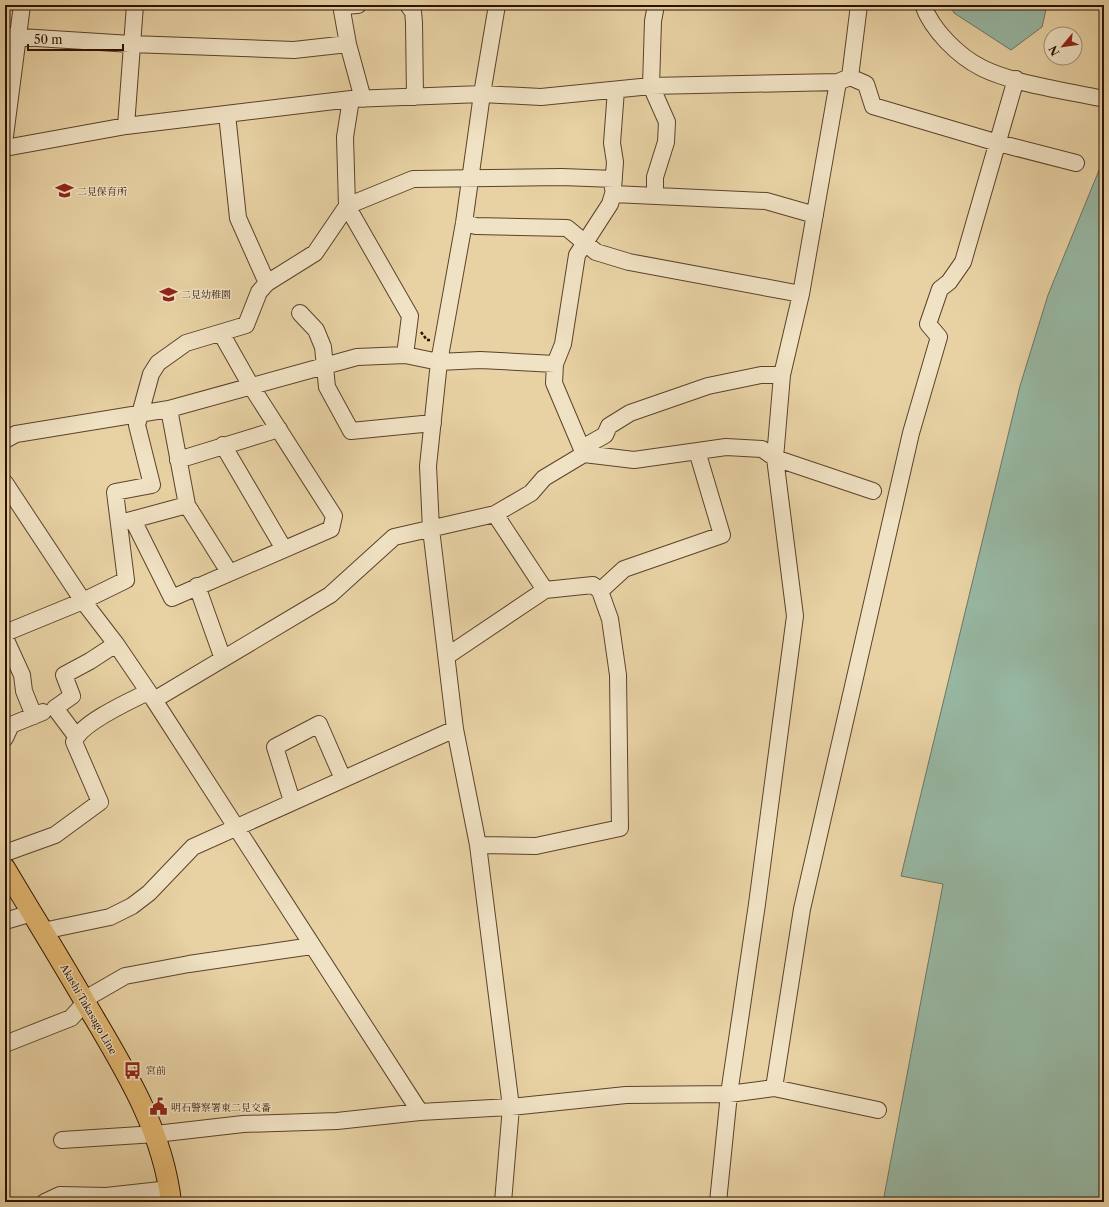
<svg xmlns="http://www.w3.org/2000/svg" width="1109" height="1207" font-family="'Libre Caslon Text','Noto Serif JP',serif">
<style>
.water{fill:#97b8a4;stroke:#6c7663}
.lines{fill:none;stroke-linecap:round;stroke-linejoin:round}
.minor-casing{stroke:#5b422a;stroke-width:18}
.major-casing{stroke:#2c1202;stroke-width:22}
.path{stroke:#2c1202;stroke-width:2.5;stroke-dasharray:3 2;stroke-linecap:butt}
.minor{stroke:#f0e2c4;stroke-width:16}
.major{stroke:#e4b972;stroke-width:20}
.labels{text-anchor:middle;stroke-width:3;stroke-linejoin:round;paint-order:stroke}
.poi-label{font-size:10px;fill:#2c1202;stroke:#f0e2c4;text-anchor:start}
.street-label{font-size:10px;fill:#2c1202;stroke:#f0e2c4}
</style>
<rect width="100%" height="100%" fill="#e8d2a4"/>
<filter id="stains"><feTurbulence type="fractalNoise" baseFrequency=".005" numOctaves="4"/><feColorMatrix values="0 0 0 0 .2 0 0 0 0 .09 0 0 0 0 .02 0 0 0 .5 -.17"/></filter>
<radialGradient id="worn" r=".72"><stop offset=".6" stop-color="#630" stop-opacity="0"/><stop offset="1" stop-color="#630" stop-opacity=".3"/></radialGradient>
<path class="water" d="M950 5H1047L1042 27 1011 50 954 13Z
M1104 158V1202H883L943 884 901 876 1020 386 1048 295Z"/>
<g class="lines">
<defs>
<path id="minor" d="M341 5 348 44 363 99
M408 5 413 12 414 22 415 97
M497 5 482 94 464 223 439 362 428 466 431 529 455 729 478 845 511 1107 503 1202
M923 5C932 30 958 56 982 68 1014 84 1068 91 1104 99
M342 6 358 5
M5 36 131 44 294 50 348 44
M850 77 866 84 873 106 998 143 1076 163
M351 99 345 137 347 206 410 316 405 355 439 362 480 360 555 364
M227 114 238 218 267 283
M126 126 135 5
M5 136 22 5
M5 148 126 126 351 99 482 94 541 97 651 86 838 82
M613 189 615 162 612 143 616 90
M655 196V177L666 142 667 122 651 86 653 21 656 5
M464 223 476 226 567 228 596 252 629 262 801 294
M300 313 316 330 323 347 327 387 351 431 433 423
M169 409 187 505 229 572
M5 440 16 434 169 409 357 357 405 355
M223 445 284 549
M582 448 605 435 609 426 630 413 708 386 761 375H782
M584 454 554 383 555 364 563 344 577 255 610 204 613 194 766 201 815 215
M178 460 279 429
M5 483 83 601 116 644 154 700 420 1112
M495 514 545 590
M133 520 172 598 331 529 334 516 251 386 221 333
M124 522 187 505
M197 586 223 659
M600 591 624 569 722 535 697 451
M5 633 83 601 126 580 115 492 152 485 137 425 151 374 158 363 186 343 246 325 259 292 267 283 315 253 347 206 413 179 562 177 614 179
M6 640 22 675 24 691 34 716
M447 656 545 590 593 585 600 591 610 619 618 675 620 828 536 846 478 845
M154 700 330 595 394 537 495 514 531 493 544 478 584 454 634 460 726 447 762 449 775 458 873 491
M76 736 55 708 72 696 64 675 90 661 116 644
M5 738 11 725 43 712
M292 801 275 747 319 724 343 779
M5 853 55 835 100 802 74 742C80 723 130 701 148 692
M5 921 32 913
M43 931 110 917 132 906 149 893 193 847 455 729
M5 1044 71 1018 92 995 125 976 189 964 312 946
M774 1088 802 909 911 433 939 337 928 324 940 289 949 282 963 262 1016 79
M62 1140 156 1134 243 1124 337 1121 420 1112 511 1107 626 1095 729 1094 774 1088 878 1110
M45 1202 60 1195 106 1196 170 1189
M718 1202 729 1094 757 904 795 616 775 458 782 375 801 294 838 82 850 77 859 5"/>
<path id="major" d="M5 868C34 917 64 965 92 1014 127 1073 163 1132 171 1202"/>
</defs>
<use href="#minor" class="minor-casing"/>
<use href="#major" class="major-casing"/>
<path class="path" d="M421 332 427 340H430"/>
<use href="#minor" class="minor"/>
<use href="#major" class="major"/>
</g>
<defs>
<symbol id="school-bare" viewBox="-9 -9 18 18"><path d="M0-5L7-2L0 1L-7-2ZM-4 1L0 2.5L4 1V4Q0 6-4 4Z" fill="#8f2418" stroke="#f0e2c4" stroke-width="2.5" paint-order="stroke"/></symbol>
<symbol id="bus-bare" viewBox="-9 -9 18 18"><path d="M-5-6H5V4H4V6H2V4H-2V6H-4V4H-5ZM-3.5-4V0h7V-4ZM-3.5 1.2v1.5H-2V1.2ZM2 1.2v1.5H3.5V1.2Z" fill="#8f2418" stroke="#f0e2c4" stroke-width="2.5" paint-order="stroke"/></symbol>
<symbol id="civic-bare" viewBox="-9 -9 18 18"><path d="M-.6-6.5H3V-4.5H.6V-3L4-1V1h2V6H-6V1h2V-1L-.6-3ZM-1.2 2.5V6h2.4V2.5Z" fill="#8f2418" stroke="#f0e2c4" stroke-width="2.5" paint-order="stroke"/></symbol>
</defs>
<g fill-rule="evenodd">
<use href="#school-bare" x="52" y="178" width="25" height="25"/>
<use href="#school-bare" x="156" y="282" width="25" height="25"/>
<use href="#bus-bare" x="120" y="1058" width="25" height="25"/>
<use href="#civic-bare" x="146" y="1094" width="25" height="25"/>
</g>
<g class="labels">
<g class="poi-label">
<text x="77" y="195">二見保育所</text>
<text x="181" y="298">二見幼稚園</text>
<text x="146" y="1074">宮前</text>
<text x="171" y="1111">明石警察署東二見交番</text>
</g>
<g class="street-label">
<text transform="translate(89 1009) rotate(60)" y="4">Akashi Takasago Line</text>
</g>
</g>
<rect width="1109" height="1207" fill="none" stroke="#e8d2a4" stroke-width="20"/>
<rect x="6" y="6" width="1097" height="1195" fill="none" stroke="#2c1202" stroke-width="2"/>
<rect x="10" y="10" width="1089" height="1187" fill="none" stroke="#2c1202"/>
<g transform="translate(1063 46) rotate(241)"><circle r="19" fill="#f0e2c4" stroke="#a28f76"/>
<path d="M0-3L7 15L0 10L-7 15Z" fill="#8f2418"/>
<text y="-6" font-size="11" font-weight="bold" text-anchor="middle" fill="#2c1202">N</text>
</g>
<path d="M28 44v6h95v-6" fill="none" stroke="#2c1202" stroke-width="2"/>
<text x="34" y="44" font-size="12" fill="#2c1202" stroke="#f0e2c4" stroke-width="3" paint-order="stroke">50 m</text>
<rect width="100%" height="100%" filter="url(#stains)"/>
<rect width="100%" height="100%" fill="url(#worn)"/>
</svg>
